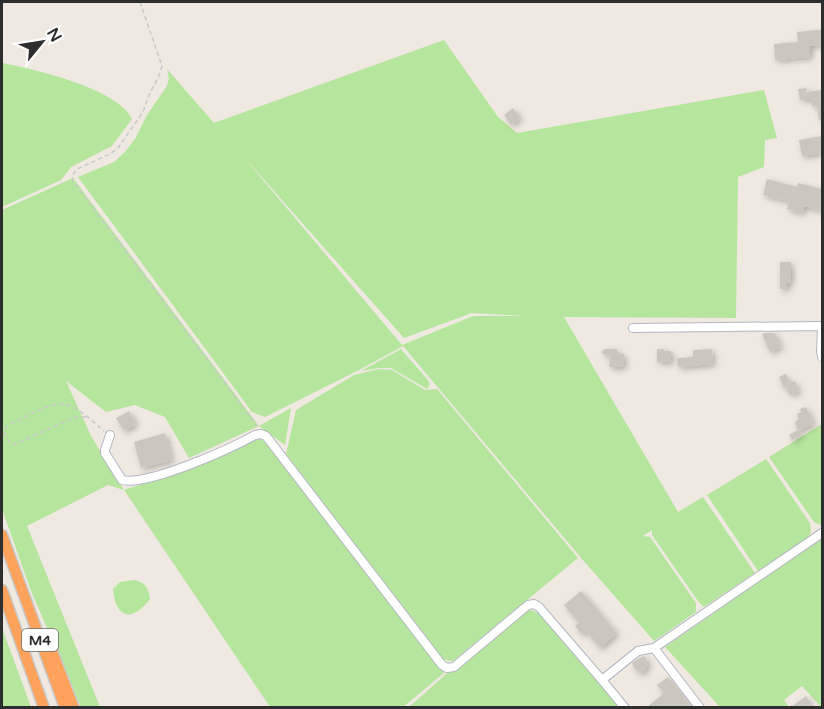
<svg xmlns="http://www.w3.org/2000/svg" width="824" height="709" font-family="'Varela Round',sans-serif">
<style>
.green{fill:#b6e59e;fill-rule:evenodd}
.building{fill:#cbc7bf;filter:url(#shadow)}
.lines{fill:none;stroke-linecap:round;stroke-linejoin:round}
.minor-casing{stroke:#b4b7c1;stroke-width:10}
.highway-casing{stroke:#c9c9c9;stroke-width:13}
.path{stroke:#c9c9c9;stroke-width:1.5;stroke-dasharray:4.5 3;stroke-linecap:butt}
.minor{stroke:#fff;stroke-width:8}
.highway{stroke:#ffa35c;stroke-width:10}
.labels{text-anchor:middle;stroke-width:4.5;stroke-linejoin:round;paint-order:stroke}
.shield{fill:#fff;stroke:#6d6d6d;stroke-width:1.5}
.shield-label{font-size:14px;font-weight:bold;fill:#2e2e2e}
</style>
<defs>
<filter id="shadow"><feDropShadow dx="2.5" dy="2.5" stdDeviation="3" flood-color="#0004"/></filter>
</defs>
<rect width="100%" height="100%" fill="#efe9e1"/>
<path class="green" d="M444 40 498 117 517 133 764 90 777 138 765 140 764 167 738 177 736 318 564 317 678 512 703 497 755 573 704 607 698 601 652 535V530L643 536 650 537 696 603V612L654 641 582 559 403 346 359 370 265 417 252 412 78 177 114 162 124 153 135 139 147 115 167 86 169 78 167 69 214 123ZM242 155 404 338 472 313 525 316H473L402 345Z
M2 63C34 69 117 88 132 119L112 146 71 167 61 180 2 207Z
M73 178 259 426 291 408 285 445 259 426 189 458 165 417 135 405 106 412 66 381 91 436 124 490 209 462 253 441 260 439 264 441 444 673 403 707H270L124 490 108 485 27 526 100 707H81L31 591 2 509V210Z
M401 349 427 379 430 384 427 389 391 368H379L361 371Z
M379 369 392 370 425 390 437 389 578 558 453 661 444 660 286 454 296 410 354 375Z
M822 424V526L814 522 769 457Z
M766 459 810 523 811 530 809 537 758 571 707 495Z
M822 538V707H821L802 686 784 700 789 707H720L665 647Z
M134 580C146 583 148 587 150 599 145 606 131 620 122 612 115 607 114 596 113 589L120 582Z
M531 610 538 613 619 707 408 708 445 675 527 611Z
M2 628 31 707H2Z"/>
<path class="building" d="M817 30H822V45L810 46V57L775 60 774 44 798 42 797 32Z
M806 88V92L822 90V119L819 120 817 105 812 106 811 98 800 100 798 89Z
M513 108 520 118 511 125 504 115Z
M822 136V143L820 144 821 153 802 156 799 140Z
M767 179 797 187 798 183 822 189V211L804 206 802 213 787 209 789 201 763 195Z
M780 262H791V283H787V289H780Z
M765 333H775L781 347 770 352 762 334Z
M605 349H617V354H624V367H609L610 355H605L601 352Z
M657 349H664V351H671V362H657Z
M712 349 713 364 678 367 677 358 693 357V350Z
M786 374 790 383 795 381 799 391 790 395 786 387 784 388 779 377Z
M806 407 814 424 799 430 801 435 792 440 789 435 798 430 795 423 796 421 799 419 797 414 801 412 800 409Z
M129 411 136 424 124 431 116 418Z
M165 433 172 460 141 468 134 442Z
M581 591 617 633 600 648 586 631 582 634 575 626 579 623 564 605Z
M644 656 647 659 648 664 642 674 634 668 632 663 641 657Z
M668 677 677 687 692 708H646L664 693 657 685Z
M806 696 811 703 805 708H790Z"/>
<g class="lines">
<defs>
<path id="minor" d="M633 328 822 326
M822 329 821 351 822 357
M110 435 105 450V453L122 480C148 486 230 449 255 435L261 434 266 436 442 665 447 668 454 667 528 605 534 604 539 607 602 680 638 651 654 648 700 708
M654 648 822 533
M602 680 625 708"/>
<path id="highway" d="M2 535 65 708
M2 590 44 708
M48 641 74 708"/>
</defs>
<use href="#minor" class="minor-casing"/>
<use href="#highway" class="highway-casing"/>
<path class="path" d="M140 2 162 66 159 76 149 95 143 112 118 148 110 154 77 169 72 176 73 181 257 426
M86 417H75L15 444 10 443C6 437 3 434 6 427 18 420 50 402 64 404 79 407 93 422 104 431"/>
<use href="#minor" class="minor"/>
<use href="#highway" class="highway"/>
</g>
<g class="labels">
<rect class="shield" x="22" y="629" width="36" height="22" rx="4.5"/>
<g class="shield-label">
<text x="40" y="645">M4</text>
</g>
</g>
<rect width="824" height="709" fill="none" stroke="#2e2e2e" stroke-width="6"/>
<g transform="translate(42 42) rotate(60)" stroke="#ffffff" stroke-width="4.5" paint-order="stroke">
<path d="M0-4.5L10 22L0 15L-10 22Z" fill="#2e2e2e"/>
<text y="-9" font-size="16" font-weight="bold" text-anchor="middle" fill="#2e2e2e">N</text>
</g>
</svg>
